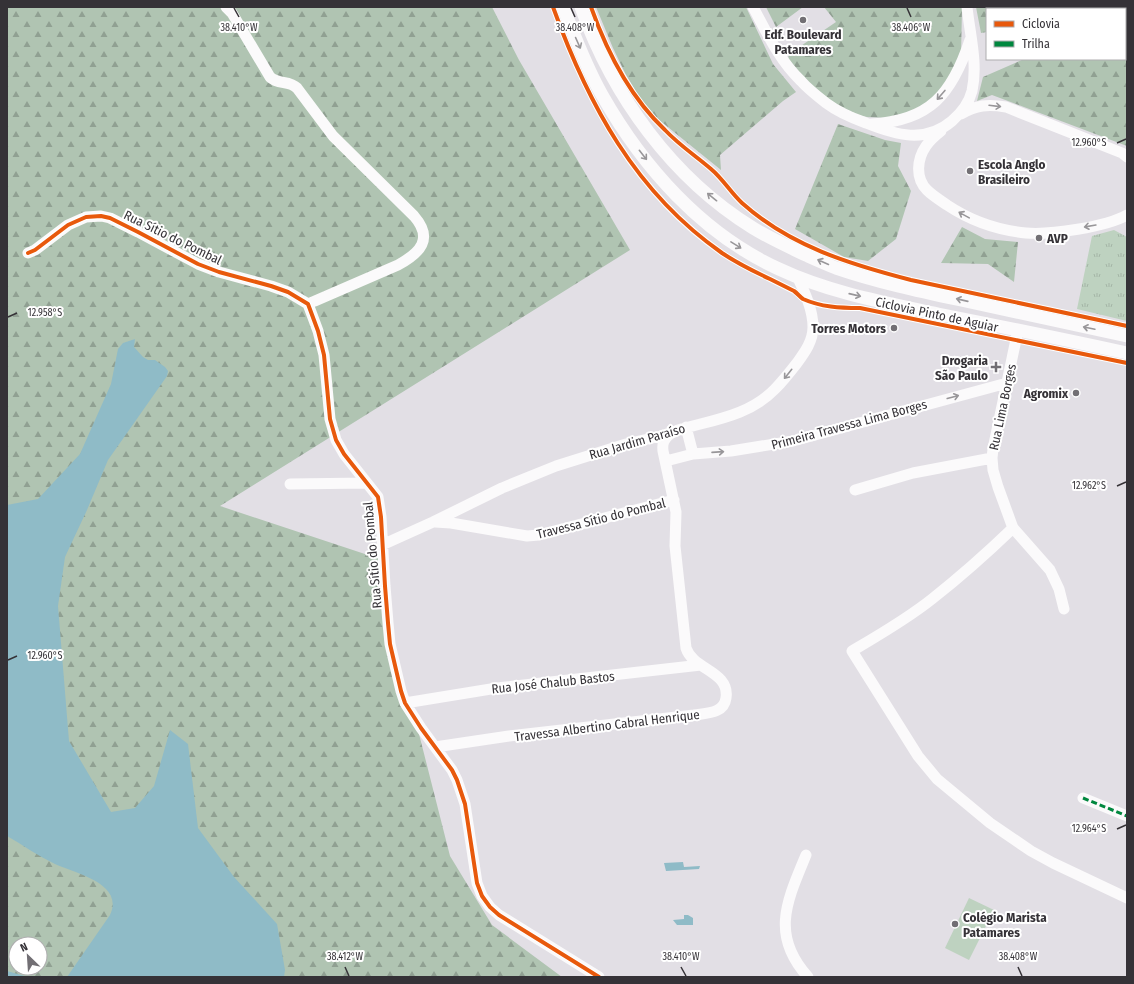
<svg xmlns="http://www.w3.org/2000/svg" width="1134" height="984" font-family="'Fira Sans Condensed',sans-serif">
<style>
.grass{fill:url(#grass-tufts)}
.forest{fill:url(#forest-firs);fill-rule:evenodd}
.pitch{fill:#bed2c0}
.water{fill:#8fbbc7}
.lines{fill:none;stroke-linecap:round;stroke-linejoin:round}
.minor{stroke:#fbfafb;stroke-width:11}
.major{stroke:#fbfafb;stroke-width:13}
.quiet{stroke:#00873e;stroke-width:3;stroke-dasharray:6 3;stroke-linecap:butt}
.cycleway-casing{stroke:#fff;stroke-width:6}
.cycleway{stroke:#e8590c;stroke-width:4}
.oneway{stroke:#989699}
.ticks{fill:none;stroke:#353237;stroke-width:1.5}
.poi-dot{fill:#726f74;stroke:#fff;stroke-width:1.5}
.labels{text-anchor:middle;stroke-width:4;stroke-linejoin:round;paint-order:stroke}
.poi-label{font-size:13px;font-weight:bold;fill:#353237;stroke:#fff;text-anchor:start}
.street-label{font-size:13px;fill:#353237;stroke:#fff}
.ticks-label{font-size:10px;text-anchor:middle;fill:#353237;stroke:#fff;stroke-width:4;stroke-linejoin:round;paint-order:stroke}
</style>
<defs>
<pattern id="grass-tufts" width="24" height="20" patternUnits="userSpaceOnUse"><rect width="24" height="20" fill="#bed2c0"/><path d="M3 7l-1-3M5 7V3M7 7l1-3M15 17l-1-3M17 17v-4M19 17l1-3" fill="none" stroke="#a4b5a6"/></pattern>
<pattern id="forest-firs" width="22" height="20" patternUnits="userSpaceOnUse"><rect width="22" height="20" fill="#b0c4b2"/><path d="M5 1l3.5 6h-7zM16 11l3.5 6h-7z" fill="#90a092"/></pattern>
</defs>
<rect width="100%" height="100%" fill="#e2dfe5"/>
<path class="grass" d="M1114 230 1127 237V321L1077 309 1092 236Z"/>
<path class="forest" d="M7 7H492L519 60 630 250 220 506 380 559 387 646 418 730 450 856 492 925 562 977H7ZM16 944H40V968H16Z
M596 7H746L773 64 796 92 783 101 720 155 721 170 653 115 638 95 625 73 613 48Z
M766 7H803L776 27Z
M824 7H962L961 57 934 101 914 112 889 118 867 117 829 109 787 67 789 54 836 22Z
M976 7H1127V146L992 95 977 101 983 77 1024 59H1125V9H987V32L981 33Z
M838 124 885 140 901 143 898 166 911 191 896 239 868 261 844 257 795 229Z
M962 227 985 239 1018 242 1014 282 988 264 941 263Z"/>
<path class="pitch" d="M969 898 994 910 969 960 945 948Z"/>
<path class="water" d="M135 339 134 347 143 357 148 360H155L165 367 168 371 167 376 108 460 87 510 65 557 58 606 69 741 111 812 135 808 154 786 170 730 188 744 198 828 234 877 277 924 285 970 284 977H67L110 915C125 883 74 873 55 864 38 856 23 845 7 836V505L38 499 80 454 111 384 118 349 123 343Z
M683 862 684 867 700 866 699 869 666 871 664 863Z
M684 915H688L693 918V925H677L673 920 684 919Z
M7 971 28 977H7Z"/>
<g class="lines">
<path class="minor" d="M226 7 232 13 270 77C278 85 289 80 297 88L333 136 414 216C434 239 420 253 398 265L308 304
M753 7C767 33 779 60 801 81 808 89 817 96 826 103 838 112 852 118 866 123 896 135 925 144 952 121 960 114 969 103 972 91 978 64 970 35 967 7
M961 114C976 105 988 104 1006 107L1122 153 1127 157
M871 124C930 121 952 94 970 40
M941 131C936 135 930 140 926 146 917 159 915 178 927 190 933 196 940 200 947 205 971 221 996 230 1026 233 1050 235 1106 227 1127 215
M28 253 35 250 68 225 86 217 101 216 110 218 138 232 198 264 219 272 271 286 288 292 308 304 318 331 324 355 330 419 336 440 344 454 378 497 381 517 385 586 388 623 390 644 401 691 405 703 421 728 452 770 457 780 465 804 477 883 482 896 490 907 499 915 599 977
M1018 330 993 449 992 458 993 470 998 487 1013 528 1050 570 1059 589 1064 609
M686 427 693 454
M666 461 693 454 731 451 793 441 1007 383
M290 484 367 483
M855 490 913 473 992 458
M435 522 451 523 527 536 539 535 674 500
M1013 528C987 553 960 577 932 599 907 619 879 635 852 651L918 756 937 779 990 823 1031 851 1053 863 1127 898
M382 545 433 522 502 488 556 466 626 444 670 434 678 430C712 420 749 416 775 389 783 381 790 372 797 363 805 352 813 341 813 327 813 310 805 293 798 278
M405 703 497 688 701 665
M435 747 509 736 694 715C706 713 724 714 726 698 730 671 693 670 686 648L675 546 676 512 663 451C662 443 664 439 670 434
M1083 798 1127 816
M806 855C787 901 770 935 808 977"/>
<path class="major" d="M563 7C575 37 586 67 602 95 643 167 702 234 779 269 830 293 887 303 943 315 1004 327 1066 340 1127 353
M581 7C613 96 672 178 753 228 771 239 789 247 808 256 817 260 826 264 836 268 877 282 919 291 961 300 1016 312 1072 324 1127 336"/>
<path class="quiet" d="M1083 798 1127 816"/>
<defs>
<path id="cycleway" d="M553 7C588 104 635 192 722 253 737 263 753 271 770 279 778 283 786 287 794 291 797 293 800 297 803 299 821 307 840 308 860 308L1127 363
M591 7C607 52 630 97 665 130 679 145 696 156 711 169 723 179 731 193 742 203 790 246 849 264 911 280L1127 326
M28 253 35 250 68 225 86 217 101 216 110 218 138 232 198 264 219 272 271 286 288 292 308 304 318 331 324 355 330 419 336 440 344 454 378 497 381 517 385 586 388 623 390 644 401 691 405 703 421 728 452 770 457 780 465 804 477 883 482 896 490 907 499 915 599 977"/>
</defs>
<use href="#cycleway" class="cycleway-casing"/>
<use href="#cycleway" class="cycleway"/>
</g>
<defs><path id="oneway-shaft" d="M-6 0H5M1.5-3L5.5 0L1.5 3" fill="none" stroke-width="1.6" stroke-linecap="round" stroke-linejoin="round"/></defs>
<g class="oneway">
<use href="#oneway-shaft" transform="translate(578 43) rotate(66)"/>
<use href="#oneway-shaft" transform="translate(941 95) rotate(131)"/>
<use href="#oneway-shaft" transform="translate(995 106) rotate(7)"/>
<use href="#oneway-shaft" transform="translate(643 155) rotate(52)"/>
<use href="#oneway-shaft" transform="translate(712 197) rotate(-141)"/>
<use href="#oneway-shaft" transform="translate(964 215) rotate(-151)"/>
<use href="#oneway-shaft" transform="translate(1090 226) rotate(170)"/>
<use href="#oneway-shaft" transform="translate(736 245) rotate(32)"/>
<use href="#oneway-shaft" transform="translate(823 262) rotate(-156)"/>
<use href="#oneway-shaft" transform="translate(855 295) rotate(13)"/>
<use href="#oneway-shaft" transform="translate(962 300) rotate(-167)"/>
<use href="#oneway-shaft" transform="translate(1089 328) rotate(-168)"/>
<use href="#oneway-shaft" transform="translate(788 374) rotate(129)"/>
<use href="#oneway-shaft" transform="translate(953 397) rotate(-15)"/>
<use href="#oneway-shaft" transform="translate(718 452) rotate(-4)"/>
</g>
<path class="ticks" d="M234 8 239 17M571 8 575 17M907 8 911 17M1117 143 1126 139M8 317 17 313M1117 486 1126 482M8 660 17 656M1117 829 1126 825M345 967 349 976M681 967 686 976M1018 967 1022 976"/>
<g class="poi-dot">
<circle cx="803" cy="20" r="4"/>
<circle cx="970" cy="171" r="4"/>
<circle cx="1039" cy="238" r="4"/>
<circle cx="894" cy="328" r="4"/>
<path d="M994 361h4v4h4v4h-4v4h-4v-4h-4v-4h4z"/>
<circle cx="1076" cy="393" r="4"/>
<circle cx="955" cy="924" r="4"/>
</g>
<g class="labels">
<g class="poi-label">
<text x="803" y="39" text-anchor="middle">Edf. Boulevard<tspan x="803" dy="15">Patamares</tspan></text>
<text x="978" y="169">Escola Anglo<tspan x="978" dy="15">Brasileiro</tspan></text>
<text x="1047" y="243">AVP</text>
<text x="886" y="333" text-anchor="end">Torres Motors</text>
<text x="988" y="365" text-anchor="end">Drogaria<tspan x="988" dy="15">São Paulo</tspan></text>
<text x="1068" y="398" text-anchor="end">Agromix</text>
<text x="963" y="922">Colégio Marista<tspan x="963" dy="15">Patamares</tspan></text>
</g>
<g class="street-label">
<text transform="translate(173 237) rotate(26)" y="5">Rua Sítio do Pombal</text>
<text transform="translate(937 314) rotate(12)" y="5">Ciclovia Pinto de Aguiar</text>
<text transform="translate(1002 407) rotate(-78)" y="5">Rua Lima Borges</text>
<text transform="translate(849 424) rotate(-15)" y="5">Primeira Travessa Lima Borges</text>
<text transform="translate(637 441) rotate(-16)" y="5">Rua Jardim Paraíso</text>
<text transform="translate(601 518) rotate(-14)" y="5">Travessa Sítio do Pombal</text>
<text transform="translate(372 555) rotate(-95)" y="5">Rua Sítio do Pombal</text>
<text transform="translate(553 682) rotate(-6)" y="5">Rua José Chalub Bastos</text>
<text transform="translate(607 725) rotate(-7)" y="5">Travessa Albertino Cabral Henrique</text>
</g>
</g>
<g class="ticks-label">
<text x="239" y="31">38.410°W</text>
<text x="575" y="31">38.408°W</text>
<text x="911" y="31">38.406°W</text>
<text x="1089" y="146">12.960°S</text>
<text x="45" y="316">12.958°S</text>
<text x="1089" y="489">12.962°S</text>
<text x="45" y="659">12.960°S</text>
<text x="1089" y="832">12.964°S</text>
<text x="681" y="960">38.410°W</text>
<text x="1018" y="960">38.408°W</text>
<text x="345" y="960">38.412°W</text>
</g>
<rect width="1134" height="984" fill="none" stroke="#353237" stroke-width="16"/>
<rect x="986" y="8" width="140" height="52" fill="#ffffff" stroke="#aeadaf"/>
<rect x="994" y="21" width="20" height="6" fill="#e8590c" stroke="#aeadaf"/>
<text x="1022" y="28" font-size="12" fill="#353237">Ciclovia</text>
<rect x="994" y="41" width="20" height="6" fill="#00873e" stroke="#aeadaf"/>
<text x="1022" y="48" font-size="12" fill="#353237">Trilha</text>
<g transform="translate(28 956) rotate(335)"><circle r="19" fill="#ffffff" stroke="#aeadaf"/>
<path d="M0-3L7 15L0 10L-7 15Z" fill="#726f74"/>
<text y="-6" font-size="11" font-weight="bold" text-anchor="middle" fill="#353237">N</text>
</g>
</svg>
